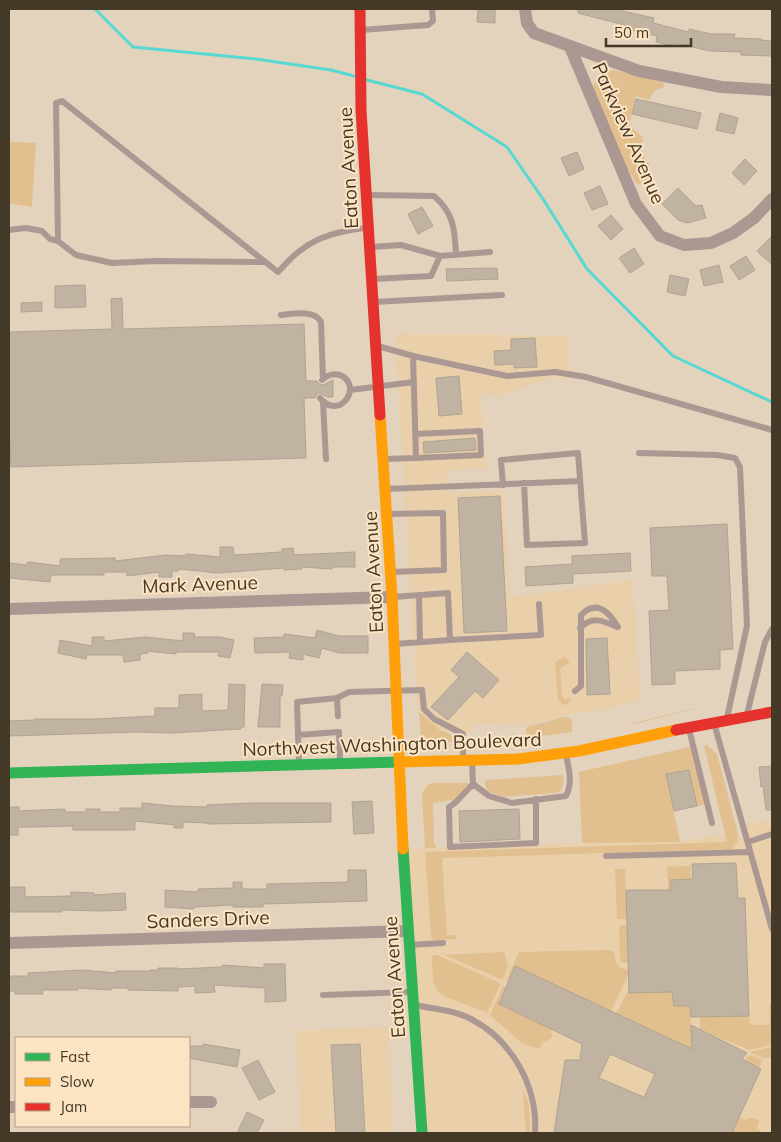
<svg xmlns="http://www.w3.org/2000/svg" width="781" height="1142" font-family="Mulish,sans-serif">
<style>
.built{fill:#e9cfaa}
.green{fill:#e2bf8e}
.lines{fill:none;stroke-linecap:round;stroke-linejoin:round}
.stream{stroke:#57d8d2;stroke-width:3}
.building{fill:#c0b3a2;stroke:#b0a392;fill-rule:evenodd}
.lane{stroke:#ac9893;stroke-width:6}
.street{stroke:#ac9893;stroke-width:12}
.fast{stroke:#30b455;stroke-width:11}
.slow{stroke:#ff9f0a;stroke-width:11}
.jam{stroke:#e5322d;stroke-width:11}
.labels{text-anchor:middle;stroke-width:4;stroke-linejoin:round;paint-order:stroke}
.street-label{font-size:19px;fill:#443827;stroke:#fce4c3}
</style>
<rect width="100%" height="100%" fill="#e3d2bc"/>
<path class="built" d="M395 333 569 336 570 380 555 378 498 396 481 394 486 468 446 470 448 493 504 491 510 597 633 580 640 699 612 708 568 715 526 725 475 724 471 732 440 731 418 714Z
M772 820V1133H422L403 849 605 842H680L718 835 746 837 742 823Z
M388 1027 394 1133H301L296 1030Z"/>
<path class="green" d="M614 70 664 83 663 88C655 88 652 93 649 100L636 96 629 125 643 137 641 152 650 166 646 169 651 178 637 185 624 162 592 89C597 77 602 72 614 70Z
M9 142 36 143 32 207 9 203Z
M564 657 570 662 560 669 562 696 565 700 570 697 571 700 568 704 564 705 558 700 555 662Z
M722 702 634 724 633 723Z
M419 712 441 731 448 733 453 737 454 742H431L424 740 421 734Z
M562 717H567L572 720V732L527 738 526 729 528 726 547 722Z
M707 745 717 754 738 834 737 842 731 849 442 858 447 935H456V939L433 940 431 937 425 852 727 842 704 746Z
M694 746 708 804 697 806 689 770 666 774 680 842 582 843 579 772Z
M563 775 564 781 561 791 555 793 503 797 489 792 485 786V780Z
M431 783H468V787L453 802 451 800 433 803 434 844 436 845V848H425L422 794 426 787Z
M691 866V879L671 880V890H668L667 867Z
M615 869H625L627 919H617Z
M622 925H627L628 963 621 962 620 958 619 926Z
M610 950 614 952C615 961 617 970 628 969V975L611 1011 515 967 508 981 506 980 519 952Z
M504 952 508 967 503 979H500L445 955Z
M433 955H437L498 982 500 985 487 1013C475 1006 443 999 437 990 434 986 433 980 433 975 432 968 431 962 433 955Z
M503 986 506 987 499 1004 551 1029 552 1038 542 1043 540 1049 523 1044 490 1015Z
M629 989V993L672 992 674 1006H690L692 1049 616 1014Z
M769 1004H772V1044L750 1050 700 1030V1017L749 1016 750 1025H770Z
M772 1047V1058H762L750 1052Z
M751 1055 762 1060 759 1068 745 1061 747 1057Z
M523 1092H524L529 1106 530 1133H526Z
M739 1118 746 1120 749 1118 759 1120 757 1129 761 1130V1133H732Z"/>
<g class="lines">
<path class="stream" d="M95 9 133 47 256 59 331 70 354 76
M367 80 422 94 507 147 543 199 587 269 673 356 772 402"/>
</g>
<path class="building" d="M478 9H495V23L477 22Z
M578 9H624L623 11 654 18 653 23 689 32V29L711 34H735L734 38 761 39V40L772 41V56L741 55V52L710 51 675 43 674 46 656 42 657 36 631 30 632 27 578 13Z
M636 99 701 113 697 129 632 114Z
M720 113 738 118 734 134 716 130Z
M577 152 584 169 569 176 561 158Z
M745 159 757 171 744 185 732 173Z
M600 186 608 204 592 210 584 193Z
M678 188 696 206 702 205 706 218 687 223 678 220 662 204Z
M422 207 433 226 418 234 408 214Z
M611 215 623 229 611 240 598 226Z
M772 236V265L757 251Z
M634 248 644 264 630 273 619 258Z
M746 256 755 270 739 280 730 266Z
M719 265 723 282 704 286 700 270Z
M497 268 498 279 447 281 446 269Z
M670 275 689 279 685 296 667 292Z
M85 285 86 307 55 308V286Z
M122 298 123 329 304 324 306 381H317L319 384 323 385 333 380V397H327L320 393 317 394 315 398H304L306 458 11 467 9 422V332L112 329 111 299Z
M42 302V311L21 312V303Z
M535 338 537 367 514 368V364L495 365 494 351 511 350V339Z
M459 376 462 414 439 416 436 378Z
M475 438 476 450 424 453 423 442Z
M500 496 507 631 464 633 458 498Z
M727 524 733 649 720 650V669L675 671V684L652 685 649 611 669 610 667 576H652L650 528Z
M220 547H233L234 555 282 552V549L293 548 294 555 355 552V567H332V569L302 567V569L284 570V568L218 573 179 569 178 571H172V577H159V572L127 576V572H104V575H51L50 582 9 578V563L27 565 28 562 60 566V559L115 558V561L166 555 185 556 186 554 220 557Z
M630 553 631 571 573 574V583L526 586 525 567 572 564V556Z
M317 630 339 636H368V653H339L322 648 319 658 303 654V660L289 658 290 652 255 653 254 638 284 637V634L315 638Z
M183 633H194L195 637H220L234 640 230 658 218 656 219 652H176V654L147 651 148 653 140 654V660L124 662 123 655H87L86 659 58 653 60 640 92 646V637H104V641L145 637 183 641Z
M607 638 610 694 587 695 586 639Z
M467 652 499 680 483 698 475 691 448 720 431 707 459 677 451 670Z
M229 684 245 685 244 727H240L241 729 171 733 137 732 9 736V721L35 720V719H96L155 716V708H179V695L202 694V711L228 710Z
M262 684 283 685 282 696H280V727H258Z
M772 766V810H766L763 786 761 787 759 767Z
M689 770 697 806 674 811 666 774Z
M372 801 374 833 354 834 352 802Z
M142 803 173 806 207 807V805L250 803H331V822L207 824V823L183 822V828H174V825L135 821V830H73V826L33 827H18V835H9V807H19V811L65 809V812H86V809H100V812H120V808H142Z
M519 809 520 839 460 842 459 811Z
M736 863 738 898H745L749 1016 691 1017 690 1006H674L672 992 629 993 626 890H671L670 880 693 879 692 864Z
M348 870H366L367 901 263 904V907H233V905L194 907V909L165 907V890L198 892V889L233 888V882H242V889H267V884L348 882Z
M9 887H25V897L71 896V892L94 893V895L125 893 126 910 101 911 62 910V912H9Z
M264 964H285L286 1001 265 1002V988L214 985 215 992 195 993V986L178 987V991L128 990V988H111V990L78 988V990H42L43 994H15V991H9V976H29L28 973 82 970 116 973V971H150V970H158V968H178V969L222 967 223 965 264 968Z
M515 966 692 1049 691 1025 747 1053 742 1059 761 1069 732 1133H554L565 1060H580L582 1044 499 1004ZM610 1054 655 1074 644 1097 599 1078Z
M203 1044 240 1050 237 1067 189 1058V1046H203Z
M360 1044 365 1133H336L331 1045Z
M258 1060 275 1092 259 1100 242 1068Z
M247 1112 264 1120 257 1133H237Z"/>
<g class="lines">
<path class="lane" d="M361 30 428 25 433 21 432 9
M369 195 434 196C454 213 455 231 456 255
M9 230 26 228 42 231 50 239 58 241 76 255 112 263 156 261 264 262
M58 241 56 103 62 101 278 272C285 265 292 256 301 250 320 235 343 230 367 228
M371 247 401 245 440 256
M373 279 431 276 440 256 490 252
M374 302 502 295
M281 315C293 314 314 309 321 322L323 379
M378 346 413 356 507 376 555 372 586 377 772 430
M350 390 414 382
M320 398C340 422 364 385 340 375 333 373 327 375 322 380
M323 402 326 459
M416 434 480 431 481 455 416 458
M639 453 717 455 735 458 740 467 747 626 727 718
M385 459 416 458 413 356
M503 485 501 460 578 453 585 543 527 545 524 483
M386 489 580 481
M387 514 443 513 444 570 392 572
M419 595 420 642
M393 597 448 593 450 640 394 644
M580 628C592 616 602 620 617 627
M450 640 541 635 539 604
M575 691 581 686V615C597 599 609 612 618 627
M337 698 338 716
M747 714 765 642 772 629
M714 723 772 929
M689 729 712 823
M298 735 339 732 340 763
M472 761 473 784 455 803 449 807 450 847 536 843V799
M299 764 297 702 337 698 349 692 422 690 424 709 434 719 463 734V759
M473 784 489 796 512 803 566 796C573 782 569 770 566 755
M748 842 772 834
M606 856 750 852
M410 945 443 943
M323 995 411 992
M415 1005C433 1009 454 1010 471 1019 512 1040 538 1087 535 1133"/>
<path class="street" d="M525 9 527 23 534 33 639 71 721 87 772 90
M570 47 636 204 660 236 684 245 711 243 733 233 754 218 772 199
M9 609 392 597
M9 943 408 931
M189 1102H211
M9 1107H16"/>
<path class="fast" d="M9 773 399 762
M403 849 422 1133"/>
<path class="slow" d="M380 415 392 597 403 849
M399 762 518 759 579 751 676 730"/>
<path class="jam" d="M360 9 361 110 380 415
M676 730 772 712"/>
</g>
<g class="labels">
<g class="street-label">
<text transform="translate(629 133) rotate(66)" y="7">Parkview Avenue</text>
<text transform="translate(348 168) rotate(-93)" y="7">Eaton Avenue</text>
<text transform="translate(373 572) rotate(-93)" y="7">Eaton Avenue</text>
<text transform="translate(200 584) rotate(-2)" y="7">Mark Avenue</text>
<text transform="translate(392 744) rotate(-2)" y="7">Northwest Washington Boulevard</text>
<text transform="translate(208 919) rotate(-2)" y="7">Sanders Drive</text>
<text transform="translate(394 977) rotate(-94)" y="7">Eaton Avenue</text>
</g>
</g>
<rect width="781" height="1142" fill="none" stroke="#443827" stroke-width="20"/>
<rect x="15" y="1037" width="175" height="90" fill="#fce4c3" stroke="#b29f85"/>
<rect x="25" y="1053" width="25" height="8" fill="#30b455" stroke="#b29f85"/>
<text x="60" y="1062" font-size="15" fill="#443827">Fast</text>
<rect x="25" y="1078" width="25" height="8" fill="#ff9f0a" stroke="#b29f85"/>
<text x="60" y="1087" font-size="15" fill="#443827">Slow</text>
<rect x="25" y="1103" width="25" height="8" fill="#e5322d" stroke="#b29f85"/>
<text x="60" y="1112" font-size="15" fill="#443827">Jam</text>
<path d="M606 38v8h85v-8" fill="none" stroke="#443827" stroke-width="2.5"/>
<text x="614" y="38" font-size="15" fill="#443827" stroke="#fce4c3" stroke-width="4" paint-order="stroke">50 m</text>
</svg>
